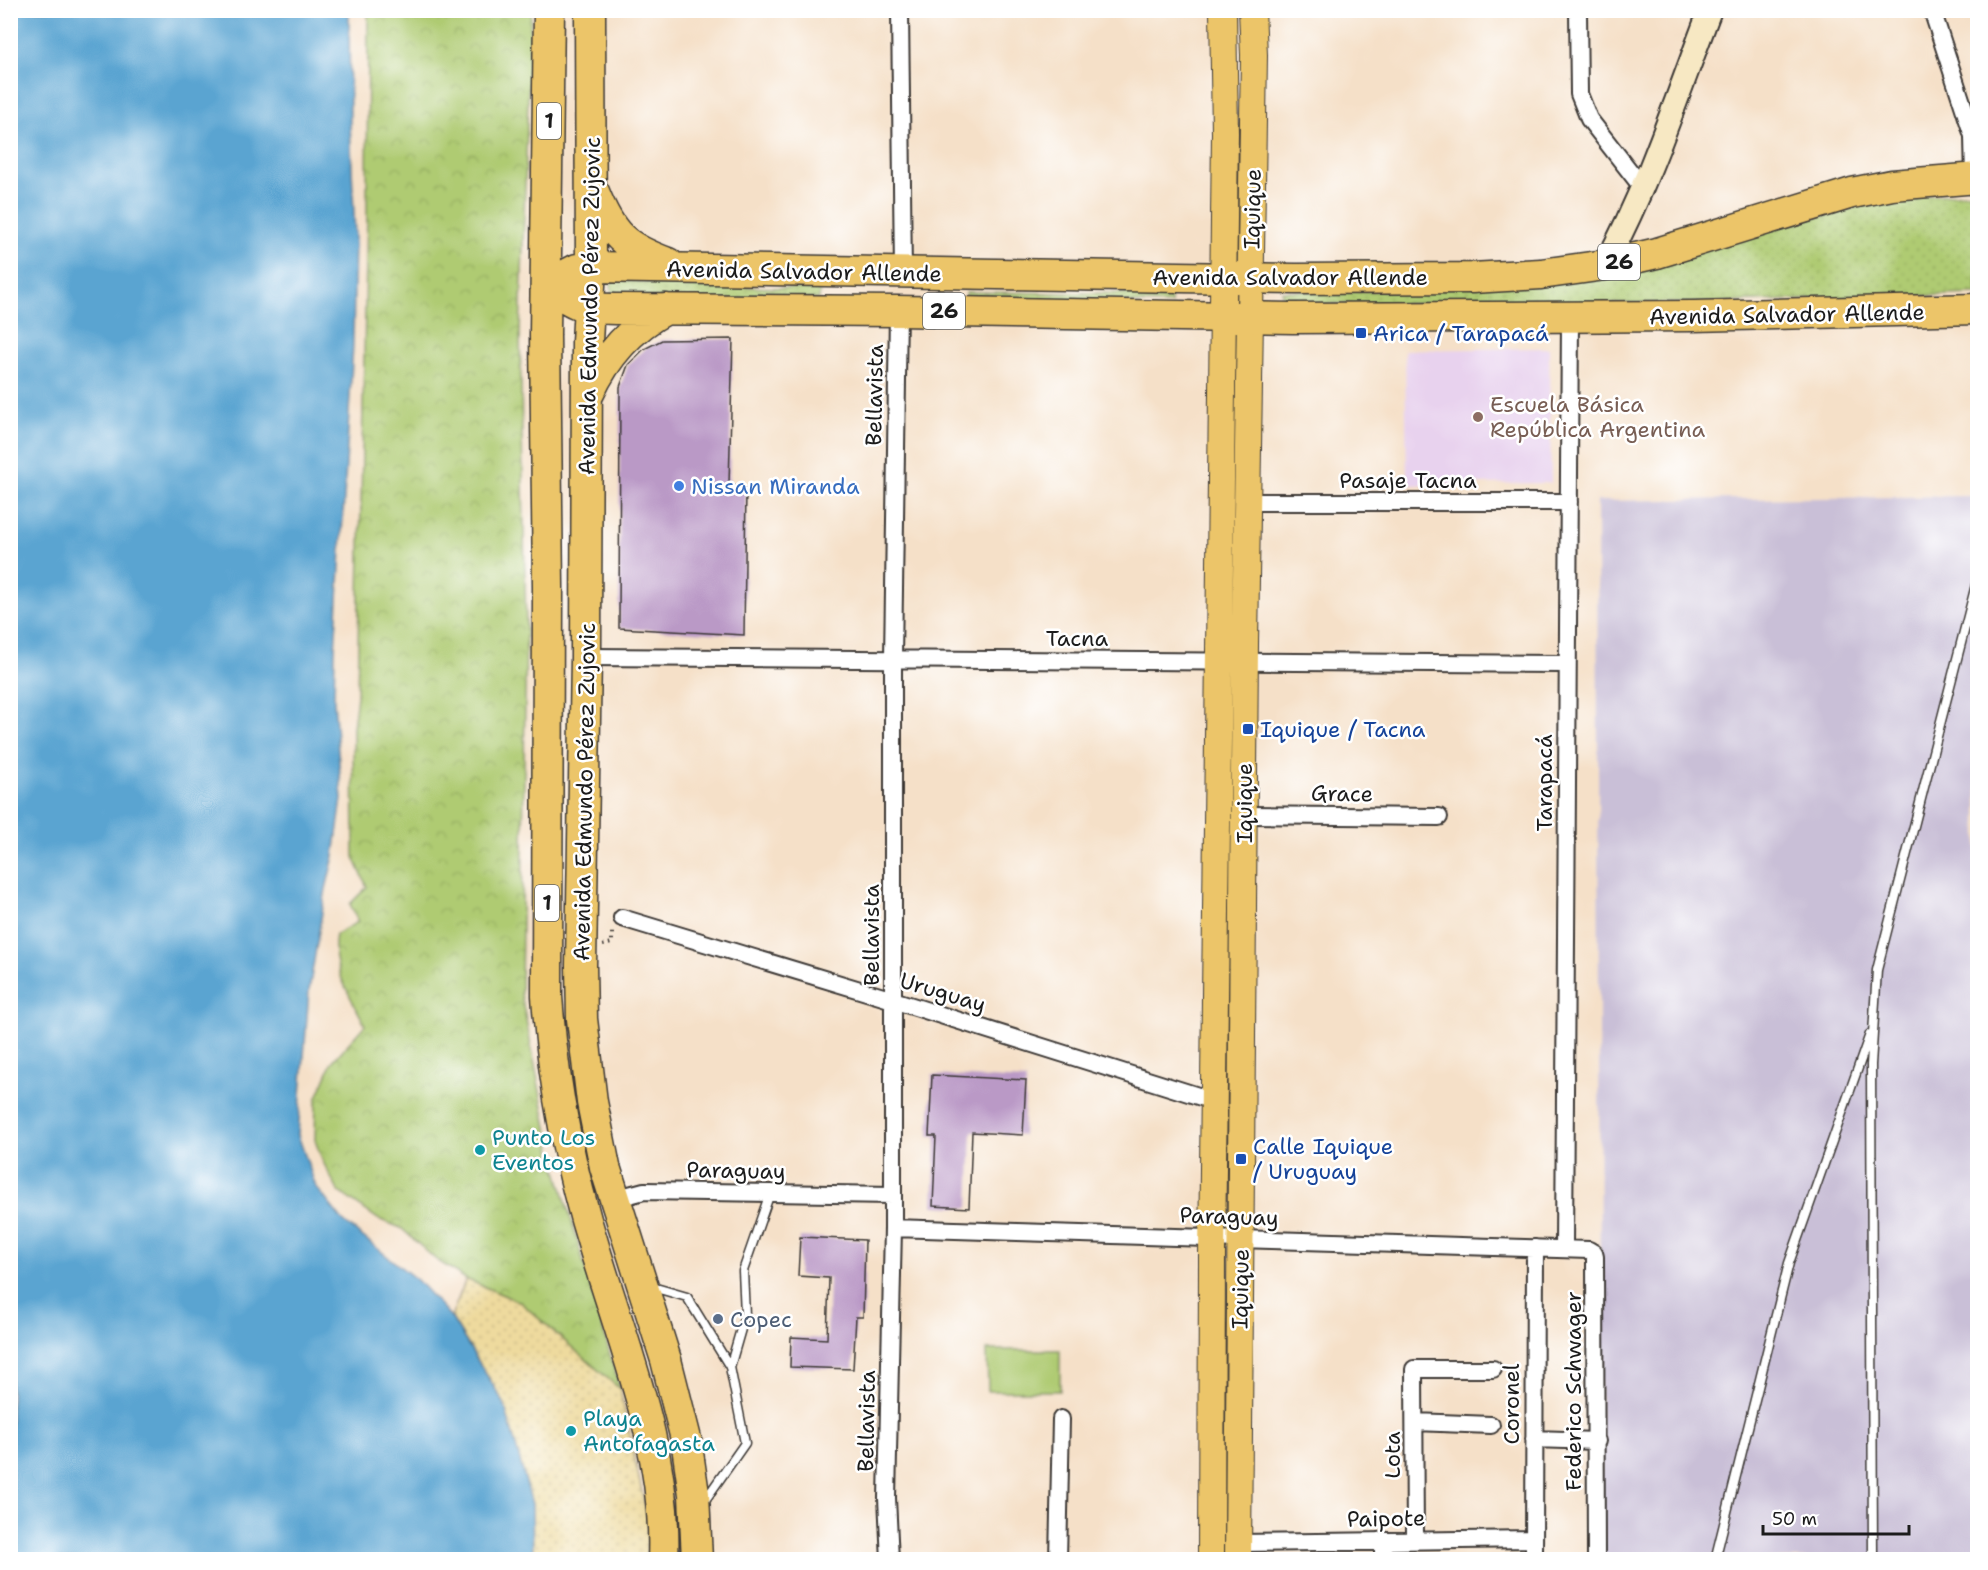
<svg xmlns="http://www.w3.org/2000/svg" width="1988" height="1570" font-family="'Shantell Sans',sans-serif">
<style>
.built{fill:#e8d2ee}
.railway{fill:#c9bfd7}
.grass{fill:url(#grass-dots);stroke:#667447;stroke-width:1.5}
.sand{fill:url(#sand-dots);stroke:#857b5d;stroke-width:1.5}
.park{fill:url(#park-crowns);stroke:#667447;stroke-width:1.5}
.pitch{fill:#afcb72;stroke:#667447;stroke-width:1.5}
.water{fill:#5aa4d1;stroke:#3b6076;stroke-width:1.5}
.building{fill:#ba99c6}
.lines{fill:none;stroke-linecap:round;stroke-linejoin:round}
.lane-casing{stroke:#3d3936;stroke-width:11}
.street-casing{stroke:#3d3936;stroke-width:20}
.secondary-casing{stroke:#3d3936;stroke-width:26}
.primary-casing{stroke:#3d3936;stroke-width:28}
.highway-casing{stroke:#3d3936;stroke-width:33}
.path{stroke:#3d3936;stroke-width:4;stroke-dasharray:1.5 4.5;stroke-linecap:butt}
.lane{stroke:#fff;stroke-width:8}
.street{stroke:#fff;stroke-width:16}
.secondary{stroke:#f7e8c3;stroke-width:22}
.primary{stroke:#ecc569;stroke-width:26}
.highway{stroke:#ecc569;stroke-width:30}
.transit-dot{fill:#1a4fb4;stroke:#fff;stroke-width:2}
.education-dot{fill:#8d6e63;stroke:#fff;stroke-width:2}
.shop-dot{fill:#3f7fe0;stroke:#fff;stroke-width:2}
.culture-dot{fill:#0f9aa8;stroke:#fff;stroke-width:2}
.service-dot{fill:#5c6f8a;stroke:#fff;stroke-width:2}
.labels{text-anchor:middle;stroke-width:5;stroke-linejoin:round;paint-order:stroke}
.shield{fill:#fff;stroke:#606060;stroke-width:1.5}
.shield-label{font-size:21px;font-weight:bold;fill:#1c1c1c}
.street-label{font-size:22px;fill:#1c1c1c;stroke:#fff}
.transit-label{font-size:22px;fill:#164399;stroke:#fff;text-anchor:start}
.education-label{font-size:22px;fill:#785e54;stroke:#fff;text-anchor:start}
.shop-label{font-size:22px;fill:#366cbe;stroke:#fff;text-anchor:start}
.culture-label{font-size:22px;fill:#0d838f;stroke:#fff;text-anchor:start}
.service-label{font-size:22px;fill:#4e5e75;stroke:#fff;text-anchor:start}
</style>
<defs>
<pattern id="grass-dots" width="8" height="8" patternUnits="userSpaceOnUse" patternTransform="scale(1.5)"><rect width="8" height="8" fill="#afcb72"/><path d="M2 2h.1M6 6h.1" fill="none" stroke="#96ae62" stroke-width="1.8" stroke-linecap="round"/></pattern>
<pattern id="sand-dots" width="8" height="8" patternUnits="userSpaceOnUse" patternTransform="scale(1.5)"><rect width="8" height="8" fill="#eeda9e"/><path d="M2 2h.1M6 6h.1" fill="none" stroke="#ccba88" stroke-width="1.8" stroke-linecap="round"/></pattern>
<pattern id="park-crowns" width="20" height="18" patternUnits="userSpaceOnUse" patternTransform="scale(1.5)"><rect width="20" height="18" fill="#afcb72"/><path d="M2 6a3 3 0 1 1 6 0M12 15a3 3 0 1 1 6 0" fill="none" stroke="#96ae62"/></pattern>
</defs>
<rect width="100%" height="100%" fill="#fff"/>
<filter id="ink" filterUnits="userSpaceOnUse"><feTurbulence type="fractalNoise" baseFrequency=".0167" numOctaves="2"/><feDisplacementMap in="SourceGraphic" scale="12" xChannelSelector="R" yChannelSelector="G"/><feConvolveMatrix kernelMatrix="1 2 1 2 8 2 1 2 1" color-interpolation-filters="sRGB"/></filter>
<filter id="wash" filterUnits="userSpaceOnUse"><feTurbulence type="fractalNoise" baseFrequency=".008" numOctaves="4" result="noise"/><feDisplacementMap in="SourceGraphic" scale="24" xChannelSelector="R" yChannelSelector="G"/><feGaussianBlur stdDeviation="1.35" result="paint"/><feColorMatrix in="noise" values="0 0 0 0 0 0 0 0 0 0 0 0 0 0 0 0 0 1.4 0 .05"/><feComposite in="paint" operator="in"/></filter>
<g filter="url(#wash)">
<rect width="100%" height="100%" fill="#f5e0c8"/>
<path class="built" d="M1549 348 1551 483 1407 485 1405 350Z"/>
<path class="railway" d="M1977 496V1559H1601L1597 501Z"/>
<path class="grass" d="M1977 192V294L1696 303 1282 304V291H1417L1827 215 1887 199Z
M619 280 675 285 820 289 819 299 612 302 611 281Z
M966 292 1171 294V304L966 300Z"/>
<path class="sand" d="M466 1279 520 1302 620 1389 649 1525 646 1559H533L532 1504 504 1403 451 1317Z"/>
<path class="park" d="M368 11H531L520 333 526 627 521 994 552 1153 620 1389 520 1302 466 1279 435 1259 401 1228 378 1219 338 1191 322 1160 315 1140 316 1100 332 1062 365 1025C350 994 330 969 336 934L358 922 350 904 367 887 354 857 353 727 357 696 367 212Z"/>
<path class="pitch" d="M987 1350H1060V1391H988Z"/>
<path class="water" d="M11 10 349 11 350 122 355 236 353 345 335 652 334 701 342 799 334 856 326 889 309 991 298 1135 316 1187 343 1221 417 1280 451 1317 504 1403 532 1504 533 1559H11Z"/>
<g id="blocks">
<path class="building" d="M733 339 729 484 746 488 744 635 619 628 620 387 628 365 644 349 662 340Z
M932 1075 1026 1080 1023 1135 972 1132 969 1208 933 1206 936 1136H929Z
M800 1237 865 1240 863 1317H856L853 1369 790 1367 791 1337 827 1339 829 1278 798 1276Z"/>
</g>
</g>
<g filter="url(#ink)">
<use href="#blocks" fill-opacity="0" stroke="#3d3936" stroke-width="1.5"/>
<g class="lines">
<defs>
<path id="lane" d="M649 1286 687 1297 730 1367 745 1443 703 1503
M730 1367 745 1315 743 1271 770 1193
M1715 1560 1789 1263 1870 1034
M1873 1560 1871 1065 1877 970 1978 577"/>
<path id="street" d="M900 10 903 273
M1578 10 1579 94 1589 119 1642 187
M1932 10 1973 136 1974 178
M1247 502H1569
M586 657 1567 664
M1244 815 1439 817
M622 918 893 1000 1214 1101
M614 1199 644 1191 893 1195
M893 1228 1589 1250 1594 1253 1595 1257 1596 1560
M1564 1249 1570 318
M1415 1422 1491 1425
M1534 1439 1597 1441
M1383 1540V1560
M1415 1540 1414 1369H1493
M1238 1543 1534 1539
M890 1560 887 1498 893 1228V659L898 311
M1058 1560 1061 1419
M1534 1560 1535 1248"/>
<path id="secondary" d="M1605 265C1649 184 1677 96 1710 10"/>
<path id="primary" d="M1211 1560 1212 1256 1225 133 1223 10
M1238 1560 1245 644 1254 55 1252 10"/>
<path id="highway" d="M549 10 545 335 548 587 547 996C553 1083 569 1167 595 1250 625 1350 668 1453 663 1560
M590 10 591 267 587 342 586 657 581 966 582 1019 592 1102 605 1167 666 1360 686 1439 694 1494 697 1560
M1978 178 1892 185 1852 193 1657 253 1605 265 1541 274 1472 278 1296 279 591 267 577 269 546 285C576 305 579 308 615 309L898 311 1293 318 1694 316 1978 309
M594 192C611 235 624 247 668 263
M589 393C606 356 630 328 666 309"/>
</defs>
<use href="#lane" class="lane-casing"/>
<use href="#street" class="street-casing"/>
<use href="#secondary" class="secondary-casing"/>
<use href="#primary" class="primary-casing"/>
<use href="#highway" class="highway-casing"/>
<path class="path" d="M603 945 612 943V932"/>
<use href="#lane" class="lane"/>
<use href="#street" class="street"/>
<use href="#secondary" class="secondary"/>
<use href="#primary" class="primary"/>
<use href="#highway" class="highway"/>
</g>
</g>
<g class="transit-dot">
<rect x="1355" y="327" width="12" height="12" rx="3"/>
<rect x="1242" y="723" width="12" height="12" rx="3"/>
<rect x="1235" y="1153" width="12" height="12" rx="3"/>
</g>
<circle class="education-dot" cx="1478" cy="417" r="6"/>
<circle class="shop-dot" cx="679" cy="486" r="6"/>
<g class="culture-dot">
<circle cx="480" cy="1150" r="6"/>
<circle cx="571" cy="1431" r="6"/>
</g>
<circle class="service-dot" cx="718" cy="1319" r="6"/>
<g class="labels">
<g class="shield">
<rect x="537" y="103" width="24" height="36" rx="4.5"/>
<rect x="1598" y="244" width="42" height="36" rx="4.5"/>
<rect x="923" y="293" width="42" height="36" rx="4.5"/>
<rect x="535" y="885" width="24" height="36" rx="4.5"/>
</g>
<g class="shield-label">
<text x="549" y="128">1</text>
<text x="1619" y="269">26</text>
<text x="944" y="318">26</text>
<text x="547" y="910">1</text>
</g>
<g class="street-label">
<text transform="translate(1252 209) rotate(-89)" y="8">Iquique</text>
<text transform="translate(804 271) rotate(1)" y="8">Avenida Salvador Allende</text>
<text x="1290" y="285">Avenida Salvador Allende</text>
<text transform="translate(589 306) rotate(-89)" y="8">Avenida Edmundo Pérez Zujovic</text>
<text transform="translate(1787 314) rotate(-1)" y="8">Avenida Salvador Allende</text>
<text transform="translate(874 395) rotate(-89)" y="8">Bellavista</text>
<text x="1408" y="488">Pasaje Tacna</text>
<text x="1077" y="646">Tacna</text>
<text transform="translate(1544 783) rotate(-90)" y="8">Tarapacá</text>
<text transform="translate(584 792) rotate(-89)" y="8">Avenida Edmundo Pérez Zujovic</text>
<text transform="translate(1342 793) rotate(1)" y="8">Grace</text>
<text transform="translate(1244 803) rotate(-90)" y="8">Iquique</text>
<text transform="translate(871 935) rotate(-90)" y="8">Bellavista</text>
<text transform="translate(943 992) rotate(17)" y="8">Uruguay</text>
<text transform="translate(736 1170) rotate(1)" y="8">Paraguay</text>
<text transform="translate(1229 1216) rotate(2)" y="8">Paraguay</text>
<text transform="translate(1240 1289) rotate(-89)" y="8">Iquique</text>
<text transform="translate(1573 1391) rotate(-90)" y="8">Federico Schwager</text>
<text transform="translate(1511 1404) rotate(-90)" y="8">Coronel</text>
<text transform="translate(866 1421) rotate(-89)" y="8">Bellavista</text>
<text transform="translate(1392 1455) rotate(-90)" y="8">Lota</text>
<text transform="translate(1386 1518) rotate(-1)" y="8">Paipote</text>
</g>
<g class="transit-label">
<text x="1373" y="341">Arica / Tarapacá</text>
<text x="1260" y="737">Iquique / Tacna</text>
<text x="1253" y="1154">Calle Iquique<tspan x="1253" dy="25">/ Uruguay</tspan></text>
</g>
<g class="education-label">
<text x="1490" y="412">Escuela Básica<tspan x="1490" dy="25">República Argentina</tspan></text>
</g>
<g class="shop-label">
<text x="691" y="494">Nissan Miranda</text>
</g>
<g class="culture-label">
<text x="492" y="1145">Punto Los<tspan x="492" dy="25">Eventos</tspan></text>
<text x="583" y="1426">Playa<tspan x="583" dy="25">Antofagasta</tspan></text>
</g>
<g class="service-label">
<text x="730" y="1327">Copec</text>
</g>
</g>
<rect width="1988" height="1570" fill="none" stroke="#fff" stroke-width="36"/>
<path d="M1763 1525v9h146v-9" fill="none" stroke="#1c1c1c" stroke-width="3"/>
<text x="1772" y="1525" font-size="18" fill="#1c1c1c" stroke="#ffffff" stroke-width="4.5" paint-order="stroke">50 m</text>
</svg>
